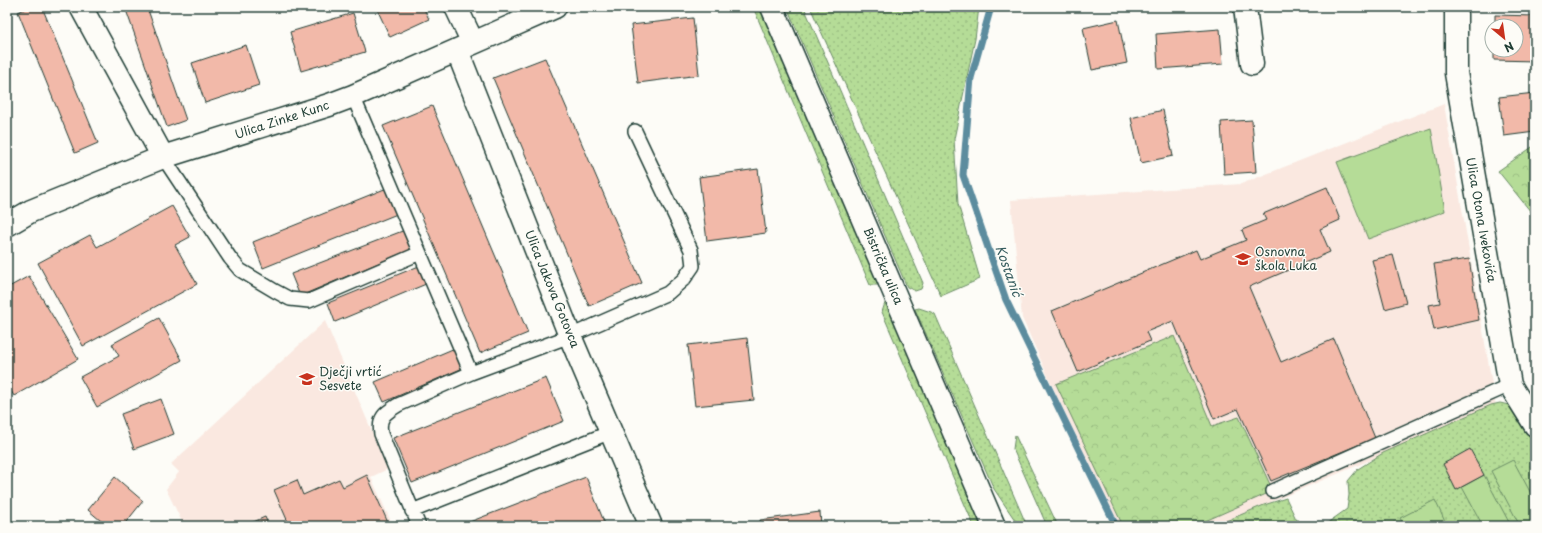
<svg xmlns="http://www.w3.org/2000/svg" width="1542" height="533" font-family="'Playpen Sans',sans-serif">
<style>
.built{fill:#fae8e0}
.grass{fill:url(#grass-dots);stroke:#6a8c66}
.forest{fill:url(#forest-crowns);stroke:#6a8c66}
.pitch{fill:#b5dc97;stroke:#6a8c66}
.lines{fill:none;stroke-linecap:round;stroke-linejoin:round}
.stream{stroke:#5c8c9e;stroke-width:7}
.building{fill:#f2b9a9;stroke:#1f3d34}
.lane-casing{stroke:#1f3d34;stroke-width:16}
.street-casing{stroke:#1f3d34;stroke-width:25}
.secondary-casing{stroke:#1f3d34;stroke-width:25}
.lane{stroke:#fdfcf7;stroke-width:13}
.street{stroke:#fdfcf7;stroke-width:22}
.secondary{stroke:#fdfcf7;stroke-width:22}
.labels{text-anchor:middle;stroke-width:3;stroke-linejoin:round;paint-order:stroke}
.street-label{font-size:12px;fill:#1f3d34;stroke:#fdfcf7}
.poi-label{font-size:12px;fill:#1f3d34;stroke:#fdfcf7;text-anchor:start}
.water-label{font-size:13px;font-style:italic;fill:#385e60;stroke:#fdfcf7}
</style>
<defs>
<pattern id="grass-dots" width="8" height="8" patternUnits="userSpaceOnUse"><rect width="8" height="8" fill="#b5dc97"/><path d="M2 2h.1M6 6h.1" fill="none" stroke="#9bbe83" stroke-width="1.8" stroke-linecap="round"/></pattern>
<pattern id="forest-crowns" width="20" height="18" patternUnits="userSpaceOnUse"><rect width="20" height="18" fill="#b5dc97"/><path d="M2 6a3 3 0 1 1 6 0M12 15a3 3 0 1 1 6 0" fill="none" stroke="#9bbe83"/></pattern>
</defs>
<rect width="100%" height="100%" fill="#fdfcf7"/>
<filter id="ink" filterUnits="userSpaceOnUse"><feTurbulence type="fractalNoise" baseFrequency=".025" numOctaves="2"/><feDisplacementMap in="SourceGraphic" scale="8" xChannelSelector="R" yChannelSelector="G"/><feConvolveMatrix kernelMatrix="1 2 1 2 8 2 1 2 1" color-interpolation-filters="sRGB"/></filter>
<g filter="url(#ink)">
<path class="built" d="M1444 104 1496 407 1214 526H1120L1055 392 1022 318 1011 200 1241 184Z
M325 321 388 469 371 477 393 526H184L166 489 179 472 171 464Z"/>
<path class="grass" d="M753 7H760L880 285H870Z
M787 7H804L923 283 921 289 915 291 907 287Z
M810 7H979L975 39 954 139 958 204 980 279 941 296Z
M886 300 983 526H974L882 312Z
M919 308 931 312 935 314 1027 526H1019L994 489 915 309Z
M1500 403 1509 405 1513 408 1535 440V526H1323L1347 509 1349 495 1348 481 1358 469 1383 453 1491 405Z
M1015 435 1058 526H1047L1013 449Z
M1286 498 1296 519 1306 526H1214L1264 505Z"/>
<path class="forest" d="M1535 145V217L1498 171Z
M1174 336 1212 426 1239 417 1273 491 1194 526H1123L1056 384Z"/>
<path class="pitch" d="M1431 128 1445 211 1368 239 1337 162Z
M1513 460 1535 501V526H1520L1491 471Z
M1484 475 1511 526H1483L1462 487Z
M1435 500 1447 526H1404L1400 518Z"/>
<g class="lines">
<path class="stream" d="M991 7 971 78 963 175 1006 300 1116 526"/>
</g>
<path class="building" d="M30 7H42L98 143 75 153 18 12Z
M125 7H147L186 120 167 127Z
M376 7H423L429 19 390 37Z
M353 13 365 52 301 71 290 32Z
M1495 15 1535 16V61L1494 60V50H1516V26H1495Z
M693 18 699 75 638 83 631 25Z
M1118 20 1127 63 1092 70 1083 28Z
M1220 29 1223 64 1158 69 1156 34Z
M246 45 259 85 205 103 192 63Z
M545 58 642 283 589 306 493 78Z
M1535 93V132L1504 136 1499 97Z
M432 106 528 333 480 353 383 126Z
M1163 110 1173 156 1141 163 1131 118Z
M1252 120 1256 172 1224 174 1221 122Z
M758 169 766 233 707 241 699 177Z
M1327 187 1340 220 1320 229 1330 252 1249 287 1281 362 1334 339 1375 438 1271 481 1238 409 1214 419 1173 321 1146 332 1150 341 1078 372 1052 311 1196 250 1200 259 1246 240 1242 230 1266 220 1263 214Z
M387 188 397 214 263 268 253 242Z
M172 206 190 237 175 245 197 284 83 346 38 263 90 235 97 247Z
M405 230 412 249 300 296 291 274Z
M1393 255 1406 303 1385 309 1372 260Z
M1469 259 1479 320 1434 330 1429 305 1440 303 1434 264Z
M419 266 426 284 335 322 328 303Z
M29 276 78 359 14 396 7 384V288Z
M159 318 182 360 97 407 80 377 119 356 112 344Z
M747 338 754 400 695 406 688 345Z
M455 348 463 368 384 402 375 382Z
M546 378 564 421 412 483 393 438Z
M161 399 174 434 134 449 121 414Z
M1470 449 1484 475 1456 490 1443 464Z
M367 475 389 525 386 526H280L288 522 274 490 297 480 303 495 339 479 343 487Z
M115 477 143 501 123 526H107L88 510Z
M586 477 605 524 600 526H459Z
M820 512 821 526H761L760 520Z
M265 517 269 526H252L251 523Z"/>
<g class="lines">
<defs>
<path id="lane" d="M353 96 471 373
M163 157 230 258 240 270 275 291 290 299 309 301 420 253
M1273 491 1510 385
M412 511 611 432
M419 526 381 434C378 417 385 413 398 405L471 373 570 336 668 293 684 279 693 266 691 250 635 131"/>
<path id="street" d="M81 7 163 157
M456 7 473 43
M1245 7 1252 64
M1456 7V73L1510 385 1535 425
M457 50 570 336 651 526
M7 225 31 211 163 157 329 105 353 96 555 7"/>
<path id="secondary" d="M772 7 994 526"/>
</defs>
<use href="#lane" class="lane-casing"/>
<use href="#street" class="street-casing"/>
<use href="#secondary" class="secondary-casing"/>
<use href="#lane" class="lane"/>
<use href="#street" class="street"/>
<use href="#secondary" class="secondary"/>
</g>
</g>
<defs>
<symbol id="school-bare" viewBox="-9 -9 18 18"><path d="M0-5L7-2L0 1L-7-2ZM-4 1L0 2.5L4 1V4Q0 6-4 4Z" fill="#c8321e" stroke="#fdfcf7" stroke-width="2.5" paint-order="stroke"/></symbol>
</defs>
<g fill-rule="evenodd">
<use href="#school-bare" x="1232" y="248" width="22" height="22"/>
<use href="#school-bare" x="296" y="368" width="22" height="22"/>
</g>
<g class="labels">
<g class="street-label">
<text transform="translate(282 120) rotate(-18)" y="4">Ulica Zinke Kunc</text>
<text transform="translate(1481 220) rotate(80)" y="4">Ulica Otona Ivekovića</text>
<text transform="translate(883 266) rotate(67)" y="4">Bistrička ulica</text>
<text transform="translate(552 289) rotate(68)" y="4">Ulica Jakova Gotovca</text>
</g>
<g class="poi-label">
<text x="1255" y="256">Osnovna<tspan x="1255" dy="14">škola Luka</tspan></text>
<text x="319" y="376">Dječji vrtić<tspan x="319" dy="14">Sesvete</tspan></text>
</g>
<g class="water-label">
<text transform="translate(1009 271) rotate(70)" y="5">Kostanić</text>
</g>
</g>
<rect width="1542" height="533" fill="none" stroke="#fdfcf7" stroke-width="24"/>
<rect x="12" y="12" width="1518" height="509" fill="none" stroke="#1f3d34" stroke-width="1.5" filter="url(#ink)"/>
<g transform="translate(1504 38) rotate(151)"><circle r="19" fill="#fdfcf7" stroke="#a4b0a9"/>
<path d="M0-3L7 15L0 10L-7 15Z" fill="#c8321e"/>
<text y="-6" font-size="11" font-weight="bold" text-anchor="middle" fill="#1f3d34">N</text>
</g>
</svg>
